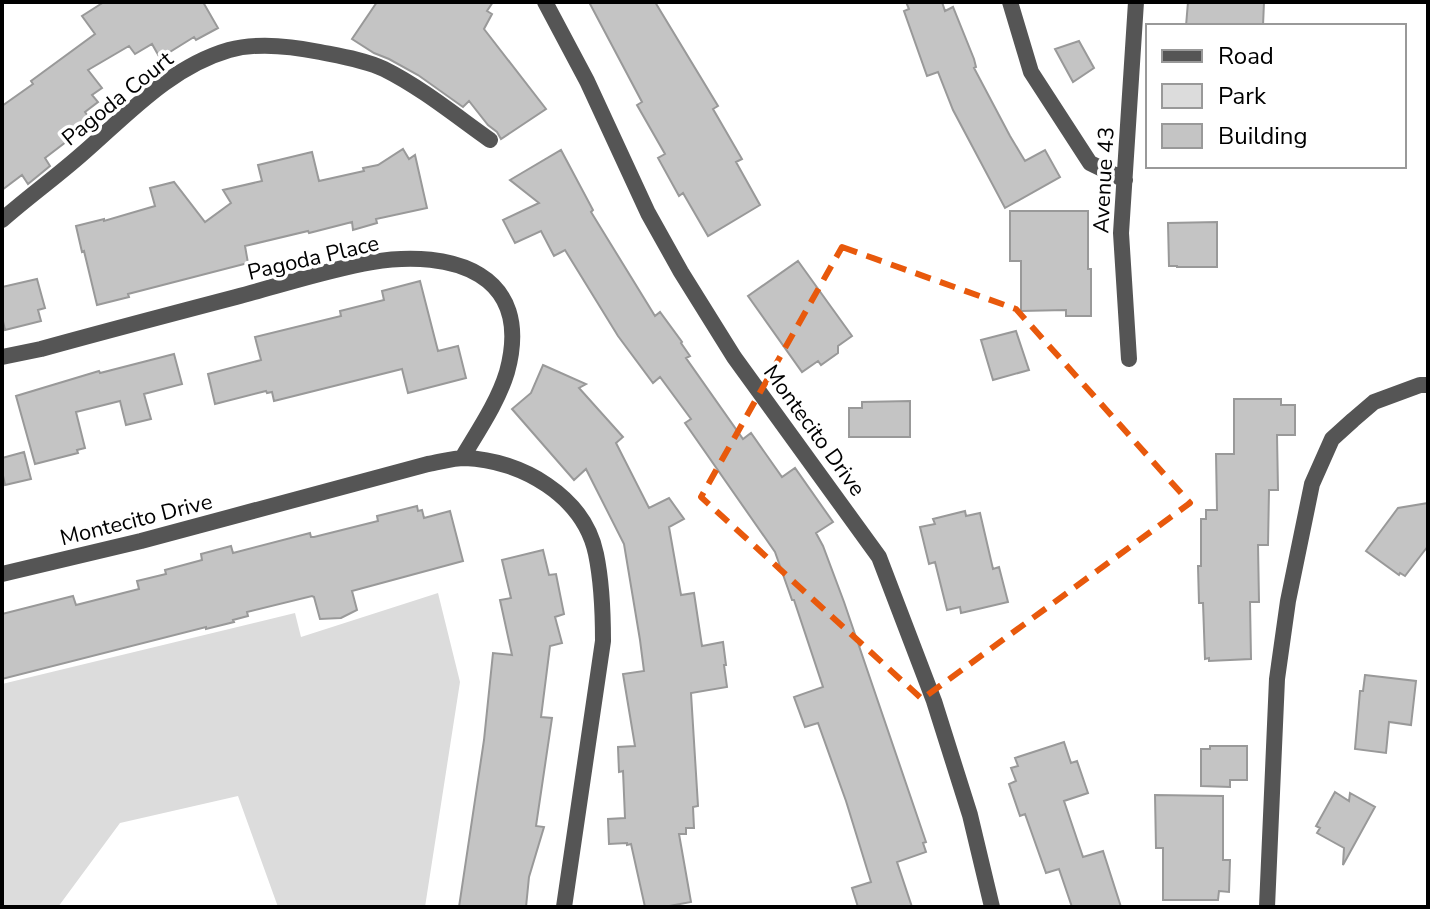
<svg xmlns="http://www.w3.org/2000/svg" width="1430" height="909" font-family="'Nunito Sans',sans-serif">
<style>
.green{fill:#dcdcdc}
.building{fill:#c4c4c4;stroke:#999;stroke-width:2}
.lines{fill:none;stroke-linecap:round;stroke-linejoin:round}
.minor{stroke:#555;stroke-width:16}
.marked{fill:none;stroke:#e8590c;stroke-width:6;stroke-dasharray:16 10;stroke-linejoin:round}
.labels{text-anchor:middle;stroke-width:7;stroke-linejoin:round;paint-order:stroke}
.street-label{font-size:22px;fill:#000;stroke:#fff}
</style>
<rect width="100%" height="100%" fill="#fff"/>
<path class="green" d="M438 593 460 682 425 907H278L238 796 120 823 58 907H2V684L295 613 301 637Z"/>
<path class="building" d="M104 2H203L218 28 196 40 194 37 160 58 152 44 135 54 129 46 88 70 102 88 92 95 98 102 85 112 92 122 45 158 50 166 28 184 22 175 2 190V106L33 84 31 81 95 34 82 16Z
M377 2H493L487 11 492 14 484 29 546 109 501 139 497 132 488 125 469 101 463 107 418 75 389 59 374 53 352 39Z
M589 2H655L718 106 713 109 742 159 736 162 760 205 708 236 683 193 679 196 658 158 665 154 637 105 642 102Z
M906 2H942L945 11 953 7 974 59 976 67 974 68 1010 136 1025 161 1045 150 1060 177 1005 208 953 110 938 72 927 76 904 11 909 9Z
M1188 2H1264L1263 26H1186Z
M1079 41 1094 68 1073 82 1055 49Z
M403 149 409 159 415 155 427 208 376 219 377 223 353 230 352 222 309 233 308 231 245 246 248 263 128 294 129 297 97 305 84 251 82 252 76 226 104 219V221L155 206 150 188 174 182 205 222 231 203 223 190 262 181 258 165 312 152 319 181 364 171 363 168 378 165Z
M561 150 593 210 591 212 655 316 660 312 682 342 681 343 690 356 686 358 743 439 751 433 782 477 795 468 833 522 816 533 823 546 844 602 926 842 923 843 926 852 897 862 912 907H858L852 888 871 882 846 801 818 723 805 727 794 697 823 687 794 600H792L775 552 685 423 691 419 660 377 653 383 618 336 565 250 554 256 541 231 515 243 503 220 539 203 510 180Z
M1010 211H1088V269H1091V316H1066V310L1021 311V261H1010Z
M1217 222V267H1177V266H1169L1168 223Z
M798 261 852 336 838 346V353L821 365 818 361 802 372 748 296Z
M37 279 45 308 38 310 41 321 5 330 2 317V287Z
M420 281 438 351 458 346 466 378 408 393 402 369 274 401 272 392 267 393 266 391 215 404 208 374 261 360 255 337 341 316 340 311 384 300 382 291Z
M1016 331 1029 370 993 380 981 340Z
M174 354 182 384 144 394 151 419 126 425 120 401 76 412 85 448 77 450 78 453 35 464 16 396 99 371 100 373Z
M543 365 586 384 579 388 623 437 616 443 649 508 669 498 684 519 669 527 681 595 694 593 702 646 723 642 726 665H724L727 687 691 693 698 806 693 807 694 828H686V834H679L691 902 664 907H645L631 844 627 845V843L609 844 608 819 625 818 623 771 619 772 618 747 635 746 623 674 644 671 640 640 624 544 586 469 574 480 512 409 531 393Z
M1234 399H1281V405H1295V435H1277L1278 490H1269L1268 545H1258L1259 602H1250L1251 659 1209 661V658L1205 659 1203 603H1199L1198 566H1201V519H1206V510H1217L1216 454H1234Z
M910 401V437H849V408H862V402Z
M24 452 31 479 5 485 2 471V458Z
M1428 503V546L1405 576 1400 573 1399 575 1366 551 1398 508Z
M417 506 418 511 422 510 424 518 450 511 463 561 352 591 357 610 341 618 320 619 314 597 312 596 247 612 248 616 233 620 234 622 206 629V627L2 679V614L73 596 76 605 139 589 137 581 166 574 165 570 202 560 201 554 231 546 233 553 310 533 311 537H314L378 521 377 516Z
M965 511 966 516 980 513 993 569 999 567 1008 602 961 613 960 607 947 610 935 562 929 564 920 527 935 524 933 519Z
M543 550 549 575 556 574 564 614 555 617 562 643 550 646 541 717 552 718 536 826 544 827 529 877 526 907H459L484 740 493 653 512 655 500 600 511 598 502 560Z
M1365 675 1416 681 1411 725 1389 722 1386 753 1355 749 1360 691H1363Z
M1064 742 1071 763 1077 761 1088 793 1064 801 1083 857 1103 851 1121 907H1072L1059 869 1046 873 1025 814 1020 816 1009 784 1016 781 1011 768 1018 766 1015 758Z
M1210 746H1247V780H1230V787L1201 786V749H1210Z
M1335 792 1349 801 1350 793 1375 807 1343 865 1344 848 1317 833 1320 828 1316 826Z
M1155 795 1223 796V860H1230L1229 892 1219 891 1218 900H1163V848H1156Z"/>
<g class="lines">
<path class="minor" d="M545 2 587 81 648 213 681 272 734 357 879 557 934 701 970 815 992 907
M1010 2 1031 72 1090 163 1125 180
M2 220C28 197 56 177 82 154 127 115 170 67 229 50 258 42 291 46 320 52 340 56 365 60 384 69 422 88 456 116 490 140
M2 357 41 349C106 331 171 314 236 297 281 285 326 270 372 262 452 249 534 273 507 372 498 402 478 431 462 458
M1129 359 1121 233 1136 2
M2 574 141 541 428 464C440 462 453 458 465 458 521 460 584 496 596 554 602 583 603 612 603 641L564 907
M1267 907 1277 679 1288 601 1312 484 1332 439 1353 420 1374 402 1420 385H1428"/>
</g>
<path class="marked" d="M842 247 1016 309 1190 503 922 699 701 497Z"/>
<g class="labels">
<g class="street-label">
<text transform="translate(117 98) rotate(-39)" y="8">Pagoda Court</text>
<text transform="translate(1103 180) rotate(-87)" y="8">Avenue 43</text>
<text transform="translate(313 257) rotate(-13)" y="8">Pagoda Place</text>
<text transform="translate(815 430) rotate(54)" y="8">Montecito Drive</text>
<text transform="translate(136 519) rotate(-14)" y="8">Montecito Drive</text>
</g>
</g>
<rect width="1430" height="909" fill="none" stroke="#000000" stroke-width="8"/>
<rect x="1146" y="24" width="260" height="144" fill="#ffffff" stroke="#999999" stroke-width="2"/>
<rect x="1162" y="50" width="40" height="12" fill="#555555" stroke="#999999" stroke-width="2"/>
<text x="1218" y="64" font-size="24" fill="#000000">Road</text>
<rect x="1162" y="84" width="40" height="24" fill="#dcdcdc" stroke="#999999" stroke-width="2"/>
<text x="1218" y="104" font-size="24" fill="#000000">Park</text>
<rect x="1162" y="124" width="40" height="24" fill="#c4c4c4" stroke="#999999" stroke-width="2"/>
<text x="1218" y="144" font-size="24" fill="#000000">Building</text>
</svg>
